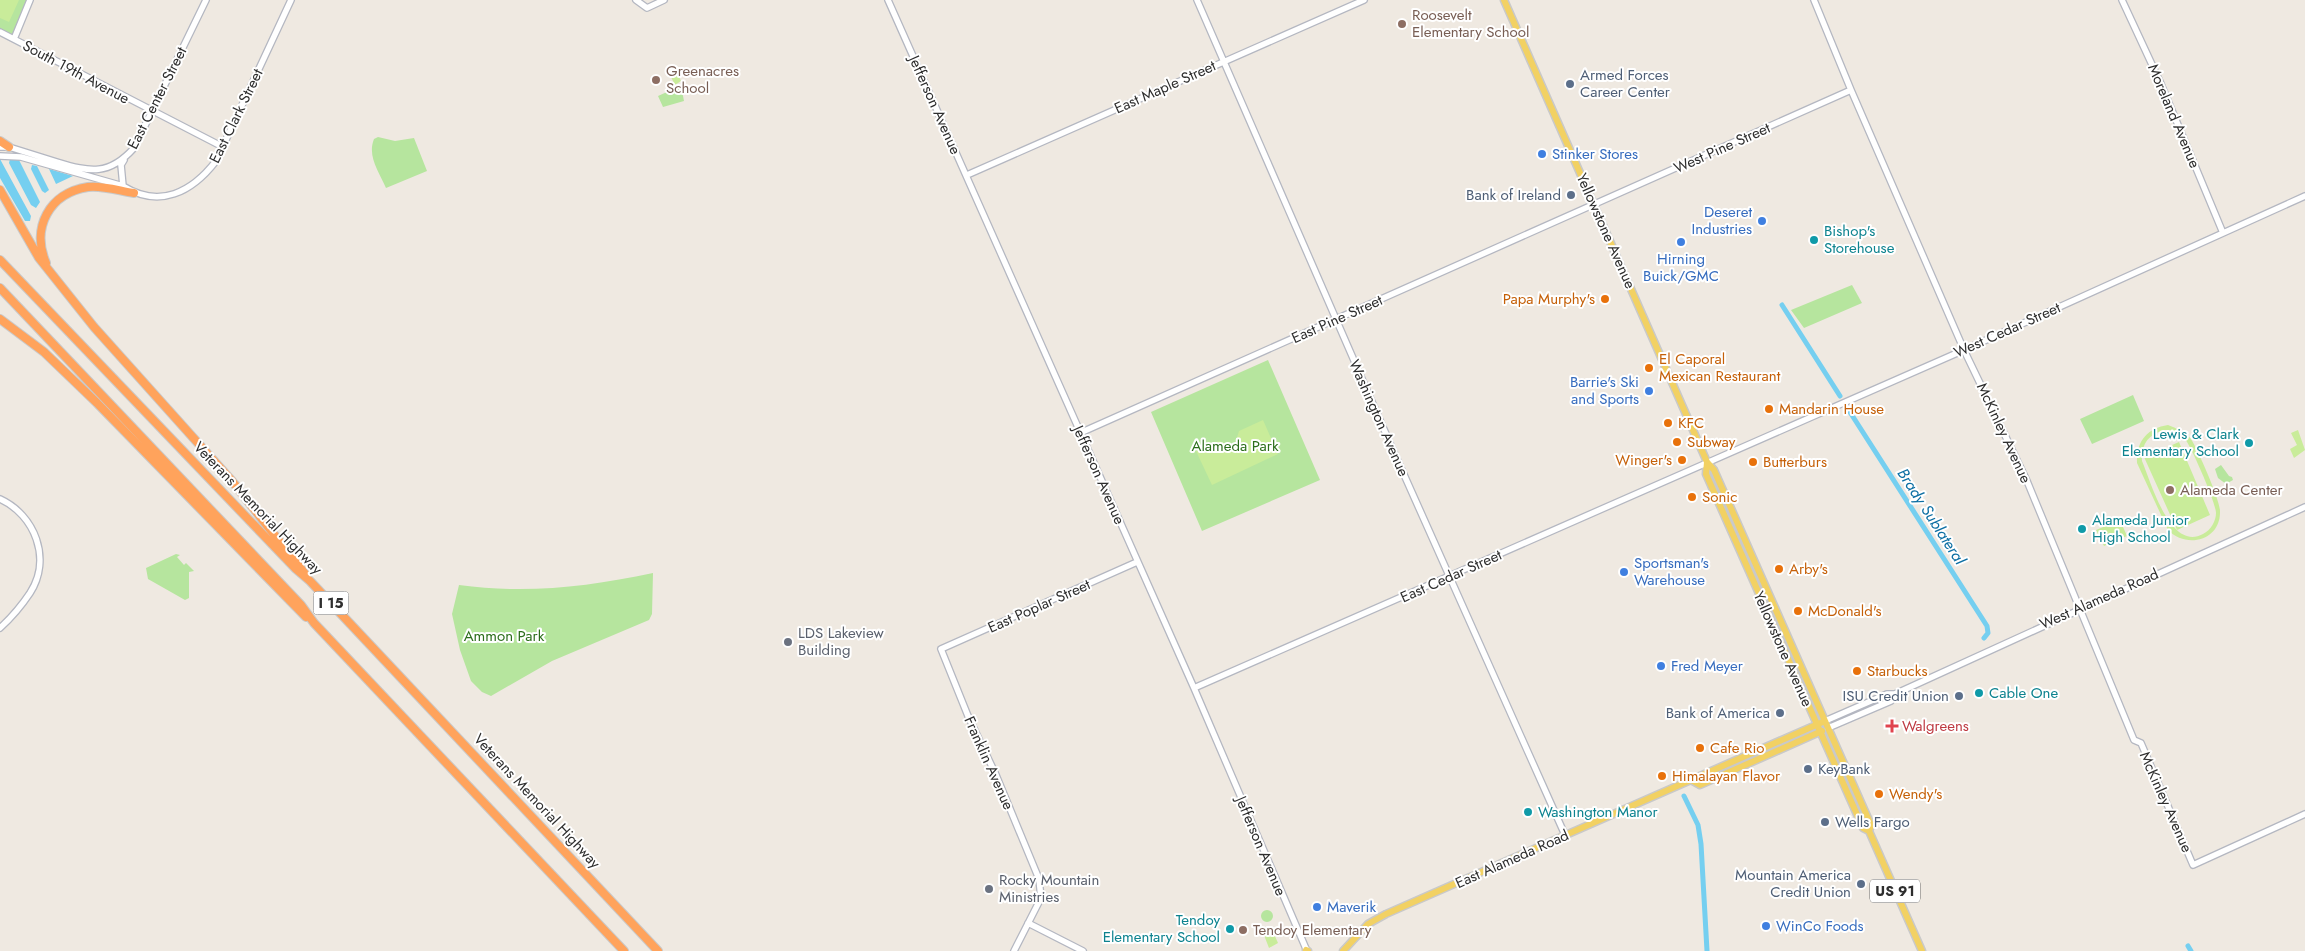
<svg xmlns="http://www.w3.org/2000/svg" width="2305" height="951" font-family="Jost,sans-serif">
<style>
.green{fill:#b6e59e}
.pitch{fill:#c9ec9a;fill-rule:evenodd}
.water{fill:#75cff0}
.lines{fill:none;stroke-linecap:round;stroke-linejoin:round}
.canal{stroke:#75cff0;stroke-width:5}
.secondary-casing{stroke:#b4b7c1;stroke-width:8}
.primary-casing{stroke:#c9c9c9;stroke-width:9}
.highway-casing{stroke:#c9c9c9;stroke-width:10}
.secondary{stroke:#fff;stroke-width:5.5}
.primary{stroke:#f2d163;stroke-width:6}
.highway{stroke:#ffa35c;stroke-width:8}
.education-dot{fill:#8d6e63;stroke:#fff;stroke-width:2}
.service-dot{fill:#5c6f8a;stroke:#fff;stroke-width:2}
.shop-dot{fill:#3f7fe0;stroke:#fff;stroke-width:2}
.culture-dot{fill:#0f9aa8;stroke:#fff;stroke-width:2}
.food-dot{fill:#e8710a;stroke:#fff;stroke-width:2}
.worship-dot{fill:#6b7280;stroke:#fff;stroke-width:2}
.health-dot{fill:#e0444e;stroke:#fff;stroke-width:2}
.labels{text-anchor:middle;stroke-width:4;stroke-linejoin:round;paint-order:stroke}
.shield{fill:#fff;stroke:#6d6d6d;stroke-width:1}
.shield-label{font-size:14px;font-weight:bold;fill:#2e2e2e}
.education-label{font-size:15px;fill:#785e54;stroke:#fff;text-anchor:start}
.street-label{font-size:15px;fill:#2e2e2e;stroke:#fff}
.service-label{font-size:15px;fill:#4e5e75;stroke:#fff;text-anchor:end}
.shop-label{font-size:15px;fill:#366cbe;stroke:#fff;text-anchor:start}
.culture-label{font-size:15px;fill:#0d838f;stroke:#fff;text-anchor:start}
.food-label{font-size:15px;fill:#c56008;stroke:#fff;text-anchor:start}
.park-label{font-size:15px;fill:#2c6e1b;stroke:#fff}
.worship-label{font-size:15px;fill:#5b616d;stroke:#fff;text-anchor:start}
.health-label{font-size:15px;fill:#be3a42;stroke:#fff;text-anchor:start}
.water-label{font-size:16px;font-style:italic;fill:#0d6fa3;stroke:#fff}
</style>
<rect width="100%" height="100%" fill="#efe9e1"/>
<path class="green" d="M0 0H29L11 38 0 34Z
M678 87 682 91 684 101 663 107 658 96Z
M378 137 395 141 414 138 427 171 386 188C379 172 367 156 374 139Z
M1852 285 1862 303 1804 328 1791 310Z
M1268 360 1320 480 1202 531 1151 412Z
M2133 395 2144 421 2092 444 2080 419Z
M2221 465 2229 476 2232 477 2233 480 2226 484 2218 478 2215 469Z
M176 554 180 555 177 557 184 565 186 563 194 571 189 572V598L185 600 148 579 146 568Z
M653 573 652 614 649 620 552 661 491 696 482 692 471 681 460 650 452 614 459 585C526 594 587 587 653 573Z
M1261 916a6 6 0 1 1 12 0a6 6 0 1 1-12 0Z"/>
<path class="pitch" d="M0 0H19L9 22 0 18Z
M676 70 681 81 675 85 669 73Z
M1263 420 1278 454 1212 485 1196 451 1219 441 1234 447 1239 431Z
M2168 425C2176 428 2186 432 2191 439 2198 450 2220 500 2220 511 2221 541 2186 549 2168 530L2137 463C2136 442 2147 428 2168 425ZM2164 430C2172 431 2179 433 2185 439 2191 446 2216 503 2216 513 2216 521 2211 530 2203 534 2170 552 2151 482 2142 461 2141 444 2148 435 2164 430Z
M2298 430 2305 450 2294 458 2290 449 2297 445 2291 433Z
M2179 442 2210 515 2177 530 2144 457Z
M2120 520 2127 536 2104 546 2096 530Z
M1271 927 1278 943 1269 948 1262 930Z"/>
<path class="water" d="M18 158 40 202 36 208 31 205 9 163 10 159Z
M0 159 31 216 30 221H25L0 178Z
M32 165 37 166 49 190 45 193 42 191 31 169Z
M49 169 73 176 56 184Z"/>
<g class="lines">
<path class="canal" d="M1782 305 1840 396
M1848 409 1987 626 1988 633 1984 638
M1684 796 1698 825 1701 844 1707 951
M2188 946 2191 951"/>
<defs>
<path id="secondary" d="M636 0 647 8 664 0
M888 0 1194 688 1307 951
M1197 0 1393 450 1565 835
M1814 0 1851 90 1964 350 2027 481 2134 740 2141 743 2193 865 2305 814
M2122 0 2161 84 2223 233
M0 32 223 147
M14 39 30 0
M0 147H9C25 152 41 157 57 162 90 172 109 176 134 148L206 0
M0 156 21 157 123 186C160 209 192 192 216 161L291 0
M967 175 1364 0
M123 186 121 165 124 160
M1080 433 1851 90
M0 499C35 515 52 559 30 593 22 605 11 618 0 628
M1194 688 1964 350 2305 196
M1825 721 1887 694H1895L2305 507
M1828 728 1891 701 1895 694
M1028 923 1083 951
M1014 951 1041 898 1039 879 996 775 968 716 941 649 1137 562"/>
<path id="primary" d="M1504 0 1707 462 1714 470 1871 825 1869 831
M1707 462 1706 474 1863 828 1869 831 1922 951
M1691 780 1700 785 1822 731
M1306 950 1308 951
M1343 951 1368 924 1386 914 1825 721"/>
<path id="highway" d="M0 141 9 147
M0 190 39 258 94 327 232 481 306 575
M0 260 296 569 310 581 658 951
M46 263C31 228 49 193 88 187 102 185 120 191 134 193
M0 288 301 605 314 623 624 951
M0 319 44 352 97 403 306 617"/>
</defs>
<use href="#secondary" class="secondary-casing"/>
<use href="#primary" class="primary-casing"/>
<use href="#highway" class="highway-casing"/>
<use href="#secondary" class="secondary"/>
<use href="#primary" class="primary"/>
<use href="#highway" class="highway"/>
</g>
<g class="education-dot">
<circle cx="1402" cy="24" r="5"/>
<circle cx="656" cy="80" r="5"/>
<circle cx="2170" cy="490" r="5"/>
<circle cx="1243" cy="930" r="5"/>
</g>
<g class="service-dot">
<circle cx="1570" cy="84" r="5"/>
<circle cx="1571" cy="195" r="5"/>
<circle cx="1959" cy="696" r="5"/>
<circle cx="1780" cy="713" r="5"/>
<circle cx="1808" cy="769" r="5"/>
<circle cx="1825" cy="822" r="5"/>
<circle cx="1861" cy="884" r="5"/>
</g>
<g class="shop-dot">
<circle cx="1542" cy="154" r="5"/>
<circle cx="1762" cy="221" r="5"/>
<circle cx="1681" cy="242" r="5"/>
<circle cx="1649" cy="391" r="5"/>
<circle cx="1624" cy="572" r="5"/>
<circle cx="1661" cy="666" r="5"/>
<circle cx="1317" cy="907" r="5"/>
<circle cx="1766" cy="926" r="5"/>
</g>
<g class="culture-dot">
<circle cx="1814" cy="240" r="5"/>
<circle cx="2249" cy="443" r="5"/>
<circle cx="2082" cy="529" r="5"/>
<circle cx="1979" cy="693" r="5"/>
<circle cx="1528" cy="812" r="5"/>
<circle cx="1230" cy="929" r="5"/>
</g>
<g class="food-dot">
<circle cx="1605" cy="299" r="5"/>
<circle cx="1649" cy="368" r="5"/>
<circle cx="1769" cy="409" r="5"/>
<circle cx="1668" cy="423" r="5"/>
<circle cx="1677" cy="442" r="5"/>
<circle cx="1682" cy="460" r="5"/>
<circle cx="1753" cy="462" r="5"/>
<circle cx="1692" cy="497" r="5"/>
<circle cx="1779" cy="569" r="5"/>
<circle cx="1798" cy="611" r="5"/>
<circle cx="1857" cy="671" r="5"/>
<circle cx="1700" cy="748" r="5"/>
<circle cx="1662" cy="776" r="5"/>
<circle cx="1879" cy="794" r="5"/>
</g>
<g class="worship-dot">
<circle cx="788" cy="642" r="5"/>
<circle cx="989" cy="889" r="5"/>
</g>
<path class="health-dot" d="M1889.5 718.5h5v5h5v5h-5v5h-5v-5h-5v-5h5z"/>
<g class="labels">
<g class="shield">
<rect x="313.5" y="591.5" width="35" height="23" rx="4"/>
<rect x="1870" y="879.5" width="50" height="23" rx="4"/>
</g>
<g class="shield-label">
<text x="331" y="608">I 15</text>
<text x="1895" y="896">US 91</text>
</g>
<g class="education-label">
<text x="1412" y="20">Roosevelt<tspan x="1412" dy="17">Elementary School</tspan></text>
<text x="666" y="76">Greenacres<tspan x="666" dy="17">School</tspan></text>
<text x="2180" y="495">Alameda Center</text>
<text x="1253" y="935">Tendoy Elementary</text>
</g>
<g class="street-label">
<text transform="translate(76 72) rotate(28)" y="5">South 19th Avenue</text>
<text transform="translate(1165 87) rotate(-24)" y="5">East Maple Street</text>
<text transform="translate(157 98) rotate(-63)" y="5">East Center Street</text>
<text transform="translate(935 105) rotate(66)" y="5">Jefferson Avenue</text>
<text transform="translate(236 116) rotate(-64)" y="5">East Clark Street</text>
<text transform="translate(2174 116) rotate(67)" y="5">Moreland Avenue</text>
<text transform="translate(1722 148) rotate(-24)" y="5">West Pine Street</text>
<text transform="translate(1606 231) rotate(66)" y="5">Yellowstone Avenue</text>
<text transform="translate(1337 319) rotate(-24)" y="5">East Pine Street</text>
<text transform="translate(2007 330) rotate(-24)" y="5">West Cedar Street</text>
<text transform="translate(1379 418) rotate(66)" y="5">Washington Avenue</text>
<text transform="translate(2004 433) rotate(65)" y="5">McKinley Avenue</text>
<text transform="translate(1099 475) rotate(66)" y="5">Jefferson Avenue</text>
<text transform="translate(258 508) rotate(46)" y="5">Veterans Memorial Highway</text>
<text transform="translate(1451 576) rotate(-24)" y="5">East Cedar Street</text>
<text transform="translate(2099 599) rotate(-24)" y="5">West Alameda Road</text>
<text transform="translate(1039 606) rotate(-24)" y="5">East Poplar Street</text>
<text transform="translate(1783 649) rotate(66)" y="5">Yellowstone Avenue</text>
<text transform="translate(989 763) rotate(66)" y="5">Franklin Avenue</text>
<text transform="translate(537 801) rotate(47)" y="5">Veterans Memorial Highway</text>
<text transform="translate(2166 802) rotate(66)" y="5">McKinley Avenue</text>
<text transform="translate(1261 846) rotate(67)" y="5">Jefferson Avenue</text>
<text transform="translate(1512 859) rotate(-24)" y="5">East Alameda Road</text>
</g>
<g class="service-label">
<text x="1580" y="80" text-anchor="start">Armed Forces<tspan x="1580" dy="17">Career Center</tspan></text>
<text x="1561" y="200">Bank of Ireland</text>
<text x="1949" y="701">ISU Credit Union</text>
<text x="1770" y="718">Bank of America</text>
<text x="1818" y="774" text-anchor="start">KeyBank</text>
<text x="1835" y="827" text-anchor="start">Wells Fargo</text>
<text x="1851" y="880">Mountain America<tspan x="1851" dy="17">Credit Union</tspan></text>
</g>
<g class="shop-label">
<text x="1552" y="159">Stinker Stores</text>
<text x="1752" y="217" text-anchor="end">Deseret<tspan x="1752" dy="17">Industries</tspan></text>
<text x="1681" y="264" text-anchor="middle">Hirning<tspan x="1681" dy="17">Buick/GMC</tspan></text>
<text x="1639" y="387" text-anchor="end">Barrie's Ski<tspan x="1639" dy="17">and Sports</tspan></text>
<text x="1634" y="568">Sportsman's<tspan x="1634" dy="17">Warehouse</tspan></text>
<text x="1671" y="671">Fred Meyer</text>
<text x="1327" y="912">Maverik</text>
<text x="1776" y="931">WinCo Foods</text>
</g>
<g class="culture-label">
<text x="1824" y="236">Bishop's<tspan x="1824" dy="17">Storehouse</tspan></text>
<text x="2239" y="439" text-anchor="end">Lewis &amp; Clark<tspan x="2239" dy="17">Elementary School</tspan></text>
<text x="2092" y="525">Alameda Junior<tspan x="2092" dy="17">High School</tspan></text>
<text x="1989" y="698">Cable One</text>
<text x="1538" y="817">Washington Manor</text>
<text x="1220" y="925" text-anchor="end">Tendoy<tspan x="1220" dy="17">Elementary School</tspan></text>
</g>
<g class="food-label">
<text x="1595" y="304" text-anchor="end">Papa Murphy's</text>
<text x="1659" y="364">El Caporal<tspan x="1659" dy="17">Mexican Restaurant</tspan></text>
<text x="1779" y="414">Mandarin House</text>
<text x="1678" y="428">KFC</text>
<text x="1687" y="447">Subway</text>
<text x="1672" y="465" text-anchor="end">Winger's</text>
<text x="1763" y="467">Butterburs</text>
<text x="1702" y="502">Sonic</text>
<text x="1789" y="574">Arby's</text>
<text x="1808" y="616">McDonald's</text>
<text x="1867" y="676">Starbucks</text>
<text x="1710" y="753">Cafe Rio</text>
<text x="1672" y="781">Himalayan Flavor</text>
<text x="1889" y="799">Wendy's</text>
</g>
<g class="park-label">
<text x="1235" y="451">Alameda Park</text>
<text x="504" y="641">Ammon Park</text>
</g>
<g class="worship-label">
<text x="798" y="638">LDS Lakeview<tspan x="798" dy="17">Building</tspan></text>
<text x="999" y="885">Rocky Mountain<tspan x="999" dy="17">Ministries</tspan></text>
</g>
<g class="health-label">
<text x="1902" y="731">Walgreens</text>
</g>
<g class="water-label">
<text transform="translate(1932 516) rotate(57)" y="6">Brady Sublateral</text>
</g>
</g>
</svg>
